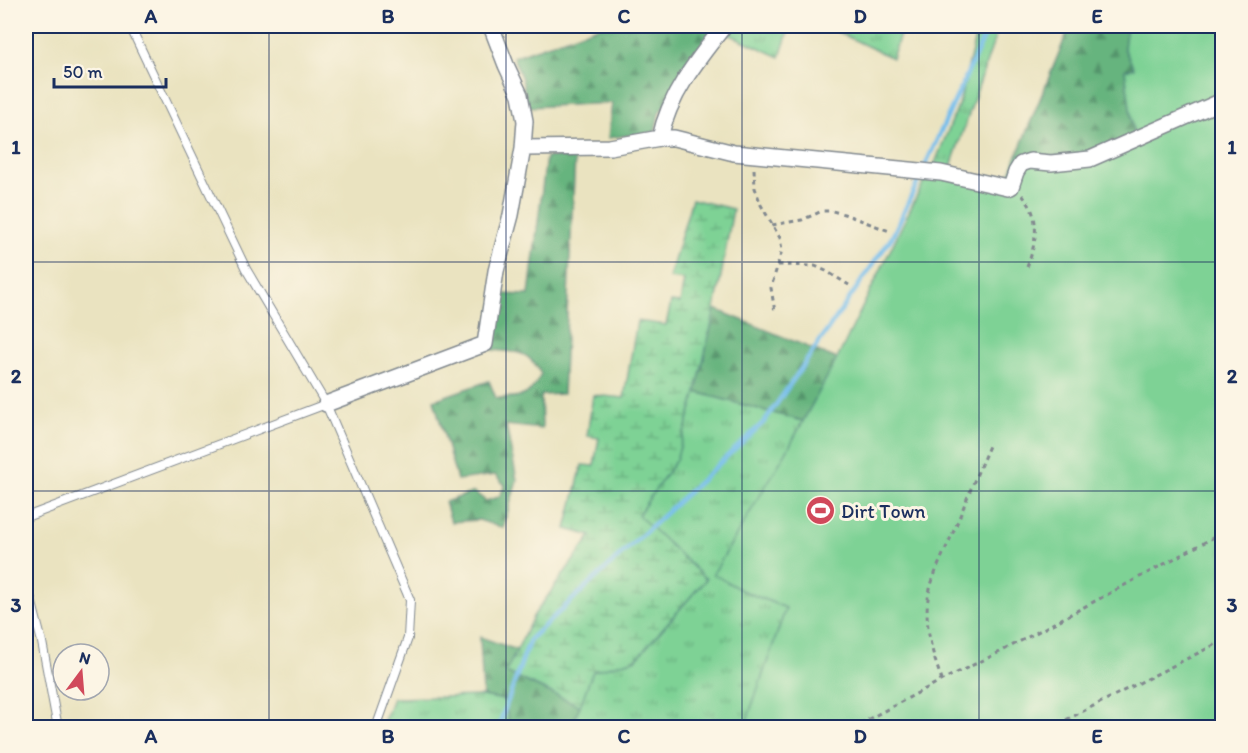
<svg xmlns="http://www.w3.org/2000/svg" width="1248" height="753" font-family="Itim,sans-serif">
<style>
.grass{fill:url(#grass-tufts);stroke:#4c807a;stroke-width:1.5}
.forest{fill:url(#forest-firs);stroke:#40726e;stroke-width:1.5}
.wetland{fill:url(#wetland-marsh);stroke:#4c807a;stroke-width:1.5}
.garden{fill:#7ed295;stroke:#4c807a;stroke-width:1.5}
.lines{fill:none;stroke-linecap:round;stroke-linejoin:round}
.stream{stroke:#73bdec;stroke-width:4.5}
.lane-casing{stroke:#82898f;stroke-width:10}
.street-casing{stroke:#82898f;stroke-width:18}
.path{stroke:#82898f;stroke-width:3;stroke-dasharray:4.5 4.5;stroke-linecap:butt}
.lane{stroke:#fff;stroke-width:8}
.street{stroke:#fff;stroke-width:15}
.grid{fill:none;stroke:#1b2f5e;stroke-width:1.5;stroke-opacity:0.55}
.labels{text-anchor:middle;stroke-width:6;stroke-linejoin:round;paint-order:stroke}
.poi-label{font-size:20px;fill:#1b2f5e;stroke:#fcf5e5;text-anchor:start}
.neatline{fill:none;stroke:#1b2f5e;stroke-width:2}
.grid-label{font-size:20px;text-anchor:middle;font-weight:bold;fill:#1b2f5e}
</style>
<defs>
<pattern id="grass-tufts" width="24" height="20" patternUnits="userSpaceOnUse" patternTransform="scale(1.5)"><rect width="24" height="20" fill="#7ed295"/><path d="M3 7l-1-3M5 7V3M7 7l1-3M15 17l-1-3M17 17v-4M19 17l1-3" fill="none" stroke="#66ab7d"/></pattern>
<pattern id="forest-firs" width="22" height="20" patternUnits="userSpaceOnUse" patternTransform="scale(1.5)"><rect width="22" height="20" fill="#66b47e"/><path d="M5 1l3.5 6h-7zM16 11l3.5 6h-7z" fill="#53936a"/></pattern>
<pattern id="wetland-marsh" width="20" height="14" patternUnits="userSpaceOnUse" patternTransform="scale(1.5)"><rect width="20" height="14" fill="#7ed295"/><path d="M1 5h8M5 5V1M11 12h8M15 12V8" fill="none" stroke="#66ab7d"/></pattern>
</defs>
<rect width="100%" height="100%" fill="#fcf5e5"/>
<filter id="ink" filterUnits="userSpaceOnUse"><feTurbulence type="fractalNoise" baseFrequency=".0167" numOctaves="2"/><feDisplacementMap in="SourceGraphic" scale="12" xChannelSelector="R" yChannelSelector="G"/><feConvolveMatrix kernelMatrix="1 2 1 2 8 2 1 2 1" color-interpolation-filters="sRGB"/></filter>
<filter id="wash" filterUnits="userSpaceOnUse"><feTurbulence type="fractalNoise" baseFrequency=".008" numOctaves="4" result="noise"/><feDisplacementMap in="SourceGraphic" scale="24" xChannelSelector="R" yChannelSelector="G"/><feGaussianBlur stdDeviation="1.35" result="paint"/><feColorMatrix in="noise" values="0 0 0 0 0 0 0 0 0 0 0 0 0 0 0 0 0 1.4 0 .05"/><feComposite in="paint" operator="in"/></filter>
<g filter="url(#wash)">
<rect width="100%" height="100%" fill="#eae3c0"/>
<path class="grass" d="M731 26H790L780 57 726 33Z
M825 26H903L892 58Z
M969 26H999L949 172 933 168 960 101 977 29Z
M696 392 803 421 788 449 741 590 786 608 747 721 713 719 711 728H571L593 671 636 659 706 579 637 515 676 460Z
M483 696 505 700 509 727 381 728 393 698Z"/>
<path class="forest" d="M601 26H718L659 113 655 132 608 138 612 103 528 107 522 79 513 57Z
M1070 26H1127L1124 48 1134 68 1125 70 1134 137 1094 154 1034 158 1017 155Z
M546 157H575L563 394 541 395 542 429 506 425 517 480 503 528 479 520 451 522 445 502 474 492 486 501 499 497 505 485 495 475 457 480 434 400 489 381 496 398C522 397 529 399 541 374 527 349 519 353 493 350L499 294 529 295Z
M715 309 837 359 803 421 696 392Z
M480 637 517 650 507 673 580 706 571 727H509L505 700 483 696Z"/>
<path class="wetland" d="M692 199 733 209 715 309 695 397 676 460 638 515 706 579 636 659 593 671 580 706 506 672 534 615 591 536 566 529 582 465 594 466 599 438 587 436 593 395 624 398 637 321 666 325 671 302 680 303 684 280 669 278Z"/>
<path class="garden" d="M1127 26H1222V727L711 728 713 719 747 720 786 608 741 590 713 574 788 449 837 359 927 175 1003 190 1017 155 1034 158H1068L1134 137 1125 70 1134 68 1124 48Z"/>
<g class="lines">
<path class="stream" d="M924 168 989 26
M498 728 530 639 764 422 892 237 921 175"/>
</g>
</g>
<g filter="url(#ink)">
<g class="lines">
<defs>
<path id="lane" d="M130 26 246 269 326 404 410 600 408 638 376 728
M26 517 326 404
M26 580 42 642 58 728"/>
<path id="street" d="M660 138H674L734 153 941 173 1008 188 1011 187 1016 172 1021 164 1030 161 1051 163 1090 159 1222 101
M523 148 610 147 660 138C669 95 697 60 724 26
M326 404 485 344 496 271 511 215 523 148 525 121 520 95 506 65 491 26"/>
</defs>
<use href="#lane" class="lane-casing"/>
<use href="#street" class="street-casing"/>
<path class="path" d="M754 169 755 188 761 205 780 238 782 250 771 288 775 312
M1022 195C1042 217 1036 243 1027 267
M772 225 802 220 822 211H832L844 214 892 232
M778 265 815 266 826 271 849 285
M942 680C932 654 923 622 929 593 934 571 946 549 955 528 966 501 977 473 989 446
M852 728 942 680 1000 652 1222 533
M1050 728 1222 641"/>
<use href="#lane" class="lane"/>
<use href="#street" class="street"/>
</g>
</g>
<path class="grid" d="M269 26V728M506 26V728M742 26V728M979 26V728M26 262H1222M26 491H1222"/>
<defs>
<symbol id="stadium-disc" viewBox="-11 -11 22 22"><circle r="9.5" fill="#d1495b" stroke="#fcf5e5"/><path d="M0-5a6.5 5 0 1 0 0 10a6.5 5 0 1 0 0-10ZM-3.5-1.8h7v3.6h-7Z" fill="#fff"/></symbol>
</defs>
<g fill-rule="evenodd">
<use href="#stadium-disc" x="804" y="494" width="33" height="33"/>
</g>
<g class="labels">
<g class="poi-label">
<text x="841" y="518">Dirt Town</text>
</g>
</g>
<rect width="1248" height="753" fill="none" stroke="#fcf5e5" stroke-width="66"/>
<g transform="translate(81 672) rotate(16)"><circle r="28" fill="#fcf5e5" stroke="#a2a6af" stroke-width="1.5"/>
<path d="M0-4.5L10 22L0 15L-10 22Z" fill="#d1495b"/>
<text y="-9" font-size="16" font-weight="bold" text-anchor="middle" fill="#1b2f5e">N</text>
</g>
<path d="M54 78v9h112v-9" fill="none" stroke="#1b2f5e" stroke-width="3"/>
<text x="63" y="78" font-size="18" fill="#1b2f5e" stroke="#fcf5e5" stroke-width="4.5" paint-order="stroke">50 m</text>
<rect x="33" y="33" width="1182" height="687" class="neatline"/>
<g class="grid-label">
<text x="151" y="23">A</text>
<text x="388" y="23">B</text>
<text x="624" y="23">C</text>
<text x="860" y="23">D</text>
<text x="1097" y="23">E</text>
<text x="16" y="154">1</text>
<text x="1232" y="154">1</text>
<text x="16" y="383">2</text>
<text x="1232" y="383">2</text>
<text x="16" y="612">3</text>
<text x="1232" y="612">3</text>
<text x="151" y="743">A</text>
<text x="388" y="743">B</text>
<text x="624" y="743">C</text>
<text x="860" y="743">D</text>
<text x="1097" y="743">E</text>
</g>
</svg>
